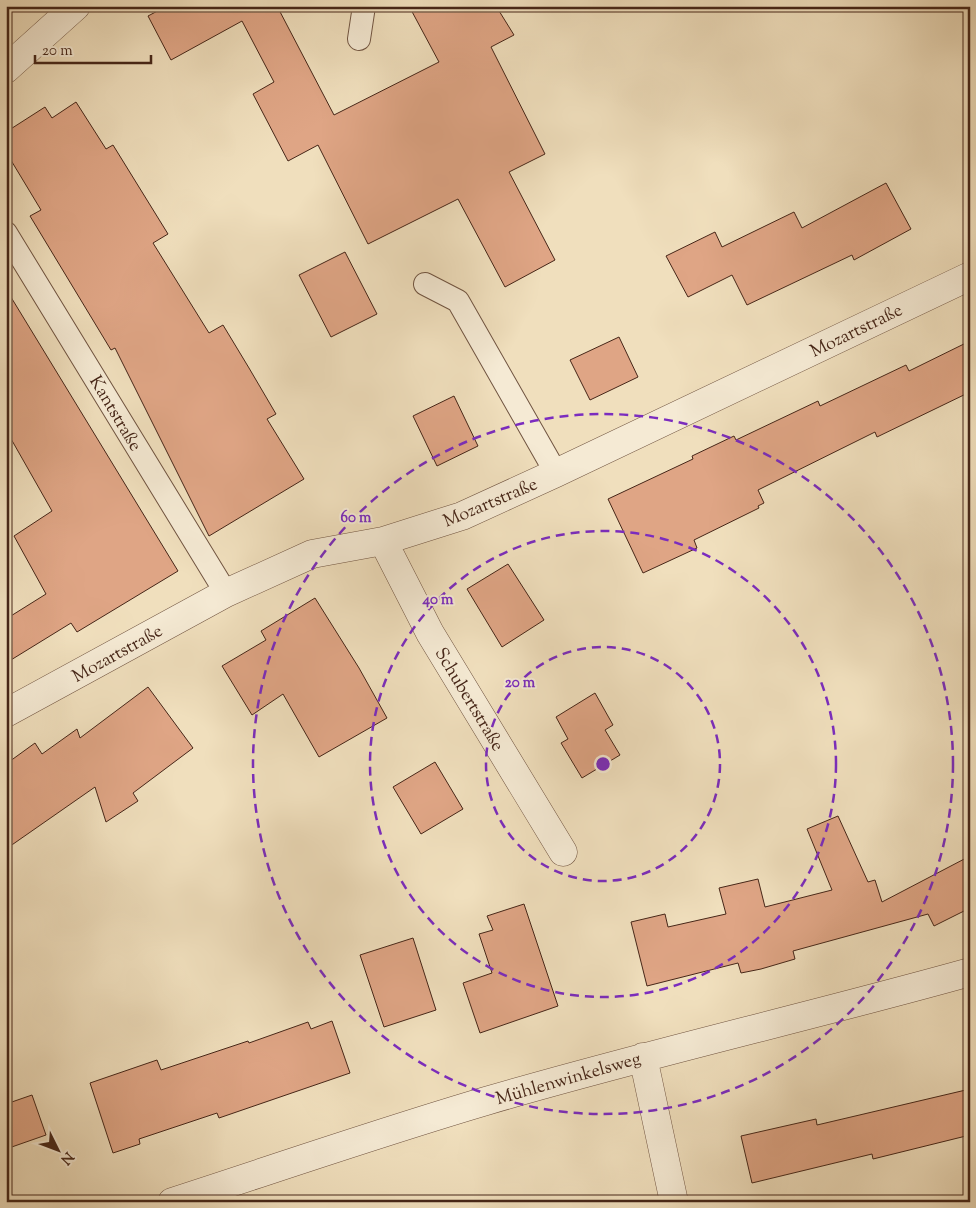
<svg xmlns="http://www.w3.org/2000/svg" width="976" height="1208" font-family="'Sorts Mill Goudy',serif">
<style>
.building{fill:#dfa585;stroke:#462618}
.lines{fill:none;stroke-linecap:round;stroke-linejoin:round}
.service-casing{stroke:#705441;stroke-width:24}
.minor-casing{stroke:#705441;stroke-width:29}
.service{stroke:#f5ead4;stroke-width:22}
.minor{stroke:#f5ead4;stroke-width:28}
.ring{fill:none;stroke:#7b2cbf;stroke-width:2.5;stroke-dasharray:9 6}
.labels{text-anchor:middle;stroke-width:4;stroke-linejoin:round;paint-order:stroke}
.street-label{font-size:18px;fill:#462618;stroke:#f5ead4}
.centre{fill:#7b2cbf;stroke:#f5ead4;stroke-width:2.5}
.ring-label{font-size:15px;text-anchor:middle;font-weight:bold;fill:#7b2cbf;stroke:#f5ead4;stroke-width:4;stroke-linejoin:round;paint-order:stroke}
</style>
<rect width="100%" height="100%" fill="#f0dfbd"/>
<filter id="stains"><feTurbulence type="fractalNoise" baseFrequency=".004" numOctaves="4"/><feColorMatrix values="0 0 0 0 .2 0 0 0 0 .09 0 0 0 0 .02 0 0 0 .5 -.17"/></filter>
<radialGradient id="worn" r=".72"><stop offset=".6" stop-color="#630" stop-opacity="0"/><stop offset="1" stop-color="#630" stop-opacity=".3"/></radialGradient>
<path class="building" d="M167 6H277L334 115 439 62 409 6H496L514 35 491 47 545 154 509 172 555 260 505 287 458 199 368 244 318 145 288 161 253 94 274 82 242 21 171 60 148 16Z
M76 102 106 149 113 145 168 234 153 243 209 333 223 325 249 368 276 414 267 419 304 479 209 536 115 348 111 350 30 216 41 210 6 152V132L45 107 52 118Z
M886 183 911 229 854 260 852 255 747 305 732 275 688 297 666 256 715 232 722 247 794 212 802 228Z
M345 252 377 314 331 337 299 275Z
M6 289 178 571 77 632 71 623 6 663V619L46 594 14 536 52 511 6 430Z
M619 337 638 377 590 400 570 360Z
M970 341V392L877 437 875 432 758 490 764 503 758 506 759 508 694 540 697 548 643 573 608 499 693 459 692 456 734 436 736 440 818 401 820 406 906 365 909 371Z
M454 396 478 446 437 466 413 416Z
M508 564 544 620 502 647 467 589Z
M315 598 359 668 387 718 319 757 283 694 252 715 222 666 266 640 261 631Z
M148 687 193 748 133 793 138 801 106 822 95 787 6 849V764L35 743 42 754 77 729 80 738Z
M595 693 613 725 605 730 620 755 582 778 561 743 568 739 556 717Z
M435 762 463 809 421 834 393 787Z
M838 816 868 882 875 880 882 902 970 856V908L934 926 928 914 793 951 795 959 761 969 741 973 738 963 647 986 631 922 665 914 668 927 726 914 719 888 758 879 765 907 832 890 807 829Z
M524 904 558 1006 480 1033 463 983 492 973 479 934 493 930 487 916Z
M413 938 436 1010 384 1027 360 955Z
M332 1021 350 1073 219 1118 217 1113 139 1139 140 1144 113 1153 90 1083 157 1060 161 1070 248 1041 249 1043 308 1022 311 1029Z
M970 1089V1135L873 1159 872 1154 752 1183 741 1136 816 1119 817 1125Z
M32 1095 46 1135 6 1149V1104Z"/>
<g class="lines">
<defs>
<path id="service" d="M359 39 364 6
M6 233 226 593
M425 284 458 301 556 473"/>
<path id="minor" d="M6 69 76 6
M383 541 430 633 563 852
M6 713 226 593 312 554 383 541 462 516 556 473 970 276
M643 1057 674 1202
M172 1202C277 1168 381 1132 486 1101 646 1054 809 1017 970 972"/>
</defs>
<use href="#service" class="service-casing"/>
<use href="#minor" class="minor-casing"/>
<use href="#service" class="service"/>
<use href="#minor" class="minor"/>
</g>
<g class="ring">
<circle cx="603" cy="764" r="117"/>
<circle cx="603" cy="764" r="233"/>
<circle cx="603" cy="764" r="350"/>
</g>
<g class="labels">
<g class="street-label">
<text transform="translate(856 330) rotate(-26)" y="6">Mozartstraße</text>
<text transform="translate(116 413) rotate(59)" y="6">Kantstraße</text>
<text transform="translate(490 502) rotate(-23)" y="6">Mozartstraße</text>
<text transform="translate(117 653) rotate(-29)" y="6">Mozartstraße</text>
<text transform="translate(470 699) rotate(59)" y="6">Schubertstraße</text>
<text transform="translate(568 1078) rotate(-16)" y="6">Mühlenwinkelsweg</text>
</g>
</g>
<circle cx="603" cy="764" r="8" class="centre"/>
<g class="ring-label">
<text x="356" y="522">60 m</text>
<text x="438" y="604">40 m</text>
<text x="520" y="687">20 m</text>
</g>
<rect width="976" height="1208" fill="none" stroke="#f0dfbd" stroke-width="25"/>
<rect x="8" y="8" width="961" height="1193" fill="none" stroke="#462618" stroke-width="2.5"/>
<rect x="12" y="12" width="951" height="1183" fill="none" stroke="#462618"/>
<g transform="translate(58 1150) rotate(132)" stroke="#f5ead4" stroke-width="4" paint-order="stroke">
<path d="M0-4L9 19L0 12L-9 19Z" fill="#462618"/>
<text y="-8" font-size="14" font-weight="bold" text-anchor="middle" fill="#462618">N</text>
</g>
<path d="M35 55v8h116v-8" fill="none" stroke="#462618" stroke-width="2.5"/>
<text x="42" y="55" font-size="15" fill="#462618" stroke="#f5ead4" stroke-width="4" paint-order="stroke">20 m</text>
<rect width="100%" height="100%" filter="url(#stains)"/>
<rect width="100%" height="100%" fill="url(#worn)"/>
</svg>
